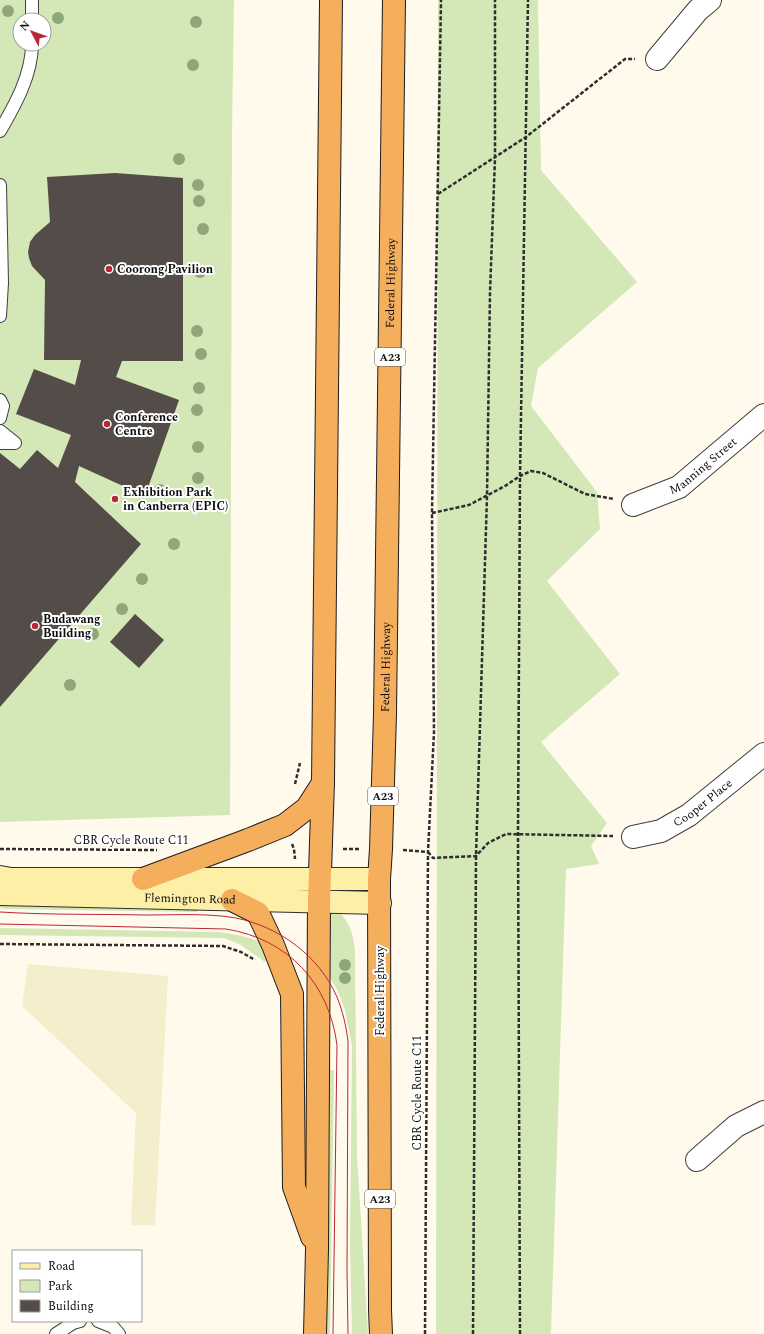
<svg xmlns="http://www.w3.org/2000/svg" width="764" height="1334" font-family="Spectral,serif">
<style>
.farmland{fill:#f4eecc}
.green{fill:#d3e8b6;fill-rule:evenodd}
.building{fill:#544c48}
.lines{fill:none;stroke-linecap:round;stroke-linejoin:round}
.service-casing{stroke:#3f3f3f;stroke-width:14}
.minor-casing{stroke:#3f3f3f;stroke-width:24}
.secondary-casing{stroke:#2e2e2e;stroke-width:24}
.trunk-casing{stroke:#1d1d1d;stroke-width:24}
.path{stroke:#2e2e2e;stroke-width:2.5;stroke-dasharray:4 2;stroke-linecap:butt}
.service{stroke:#fff;stroke-width:12}
.minor{stroke:#fff;stroke-width:22}
.secondary{stroke:#feefa7;stroke-width:22}
.trunk{stroke:#f5ae5c;stroke-width:22}
.tram{stroke:#ba2636;stroke-width:1}
.tree{fill:#8da67a}
.poi-dot{fill:#ba2636;stroke:#fff;stroke-width:1.5}
.labels{text-anchor:middle;stroke-width:4;stroke-linejoin:round;paint-order:stroke}
.shield{fill:#fff;stroke:#555;stroke-width:1}
.shield-label{font-size:11px;font-weight:bold;fill:#0c0c0c}
.poi-label{font-size:12px;font-weight:bold;fill:#0c0c0c;stroke:#fff;text-anchor:start}
.street-label{font-size:12px;fill:#0c0c0c;stroke:#fff}
</style>
<rect width="100%" height="100%" fill="#fffaeb"/>
<path class="farmland" d="M28 964 168 976 155 1225H131L136 1113 22 1006Z"/>
<path class="green" d="M0 0H234L232 132 230 815 0 822ZM20 20H44V44H20Z
M438 0H538L541 170 637 282 538 368 531 406 597 492 600 529 547 581 620 674 541 742 607 823 591 846 599 864 566 869 551 1334H436Z
M0 902 197 904V912L7 909 0 908Z
M339 912C351 924 354 937 355 953L357 1156 368 1334H352L350 1244 352 1046 345 1010 338 991 330 978 331 913Z
M0 928 218 932C235 934 251 937 267 945L268 951 265 962 241 945 224 938 0 935Z
M330 1070H334L330 1334H326Z"/>
<path class="building" d="M115 173 183 178V361H122L116 377 179 400 145 496 79 466 75 482 141 544 0 707V453L20 469 37 450 58 468 71 435 16 414 34 369 75 385 81 360H44L45 280 32 266 29 258 28 252 30 242 35 235 50 222 47 177Z
M135 614 164 640 139 668 110 642Z"/>
<g class="lines">
<defs>
<path id="service" d="M32 20V0
M0 131C15 105 32 75 32 44
M0 185 2 283 0 316
M0 400 3 406 0 418
M0 431 15 443H0
M98 1321 113 1327 119 1334
M56 1334 73 1323 80 1321"/>
<g id="minor">
<path d="M657 59 698 10 710 0"/>
<path id="s1" d="M633 505 679 487 764 415"/>
<path id="s2" d="M633 837 661 831 689 815 764 754"/>
<path d="M697 1160 736 1126 764 1112"/>
</g>
<g id="secondary">
<path d="M0 877 11 879H379"/>
<path id="s3" d="M0 894 380 903"/>
</g>
<g id="trunk">
<path d="M143 879 248 840 285 825 307 808 323 783"/>
<path d="M232 900 258 913 273 945 292 994 294 1187 312 1237"/>
<path d="M315 1334 317 1249 319 902 323 782 331 0"/>
<path id="s4" d="M381 1334 380 1310 379 879 381 849 385 714 394 0"/>
</g>
</defs>
<use href="#service" class="service-casing"/>
<use href="#minor" class="minor-casing"/>
<use href="#secondary" class="secondary-casing"/>
<use href="#trunk" class="trunk-casing"/>
<path class="path" d="M438 194 526 137 625 59H635
M432 513 469 505 505 486 520 476 531 471 543 473 585 494 614 499
M295 784 300 763
M292 844 294 849 295 859
M0 849 157 850
M343 849H360
M403 850 428 852
M428 852 433 858 476 856 488 843 506 834 613 836
M0 944 223 946 241 952 255 960
M425 1334 428 852 434 732 432 513 441 0
M473 1334 476 856 487 496 490 292 495 158V0
M520 1334 518 835 520 476 528 0"/>
<use href="#service" class="service"/>
<use href="#minor" class="minor"/>
<use href="#secondary" class="secondary"/>
<use href="#trunk" class="trunk"/>
<path class="tram" d="M0 912C48 915 97 914 145 915 174 915 208 913 236 918 280 927 319 956 337 997 343 1012 346 1026 348 1041L347 1270 348 1334
M0 924 226 929C288 939 329 983 337 1045L333 1334"/>
</g>
<g class="tree">
<circle cx="8" cy="11" r="6"/>
<circle cx="58" cy="18" r="6"/>
<circle cx="196" cy="22" r="6"/>
<circle cx="193" cy="65" r="6"/>
<circle cx="179" cy="159" r="6"/>
<circle cx="198" cy="185" r="6"/>
<circle cx="199" cy="201" r="6"/>
<circle cx="203" cy="229" r="6"/>
<circle cx="200" cy="272" r="6"/>
<circle cx="197" cy="331" r="6"/>
<circle cx="201" cy="354" r="6"/>
<circle cx="199" cy="388" r="6"/>
<circle cx="197" cy="410" r="6"/>
<circle cx="198" cy="447" r="6"/>
<circle cx="198" cy="478" r="6"/>
<circle cx="160" cy="490" r="6"/>
<circle cx="174" cy="544" r="6"/>
<circle cx="142" cy="579" r="6"/>
<circle cx="122" cy="609" r="6"/>
<circle cx="93" cy="634" r="6"/>
<circle cx="70" cy="685" r="6"/>
<circle cx="345" cy="965" r="6"/>
<circle cx="345" cy="978" r="6"/>
</g>
<g class="poi-dot">
<circle cx="109" cy="269" r="4"/>
<circle cx="107" cy="424" r="4"/>
<circle cx="115" cy="499" r="4"/>
<circle cx="35" cy="626" r="4"/>
</g>
<g class="labels">
<g class="shield">
<rect x="375" y="348" width="30" height="18" rx="3"/>
<rect x="368" y="787" width="30" height="18" rx="3"/>
<rect x="365" y="1190" width="30" height="18" rx="3"/>
</g>
<g class="shield-label">
<text x="390" y="361">A23</text>
<text x="383" y="800">A23</text>
<text x="380" y="1203">A23</text>
</g>
<g class="poi-label">
<text x="117" y="273">Coorong Pavilion</text>
<text x="115" y="421">Conference<tspan x="115" dy="14">Centre</tspan></text>
<text x="123" y="496">Exhibition Park<tspan x="123" dy="14">in Canberra (EPIC)</tspan></text>
<text x="43" y="623">Budawang<tspan x="43" dy="14">Building</tspan></text>
</g>
<g class="street-label">
<text dy="4" stroke="none"><textPath href="#s4" startOffset="1051">Federal Highway</textPath></text>
<text dy="4" stroke="none"><textPath href="#s1" startOffset="81">Manning Street</textPath></text>
<text dy="4" stroke="none"><textPath href="#s4" startOffset="667">Federal Highway</textPath></text>
<text dy="4" stroke="none"><textPath href="#s2" startOffset="79">Cooper Place</textPath></text>
<text x="131" y="844">CBR Cycle Route C11</text>
<text dy="4" stroke="none"><textPath href="#s3" startOffset="190">Flemington Road</textPath></text>
<text transform="translate(380 991) rotate(-90)" y="4">Federal Highway</text>
<text transform="translate(417 1093) rotate(-90)" y="4">CBR Cycle Route C11</text>
</g>
</g>
<rect x="12" y="1250" width="130" height="72" fill="#ffffff" stroke="#9e9e9e"/>
<rect x="20" y="1263" width="20" height="6" fill="#feefa7" stroke="#9e9e9e"/>
<text x="48" y="1270" font-size="12" fill="#0c0c0c">Road</text>
<rect x="20" y="1280" width="20" height="12" fill="#d3e8b6" stroke="#9e9e9e"/>
<text x="48" y="1290" font-size="12" fill="#0c0c0c">Park</text>
<rect x="20" y="1300" width="20" height="12" fill="#544c48" stroke="#9e9e9e"/>
<text x="48" y="1310" font-size="12" fill="#0c0c0c">Building</text>
<g transform="translate(32 32) rotate(311)"><circle r="19" fill="#ffffff" stroke="#9e9e9e"/>
<path d="M0-3L7 15L0 10L-7 15Z" fill="#ba2636"/>
<text y="-6" font-size="11" font-weight="bold" text-anchor="middle" fill="#0c0c0c">N</text>
</g>
</svg>
